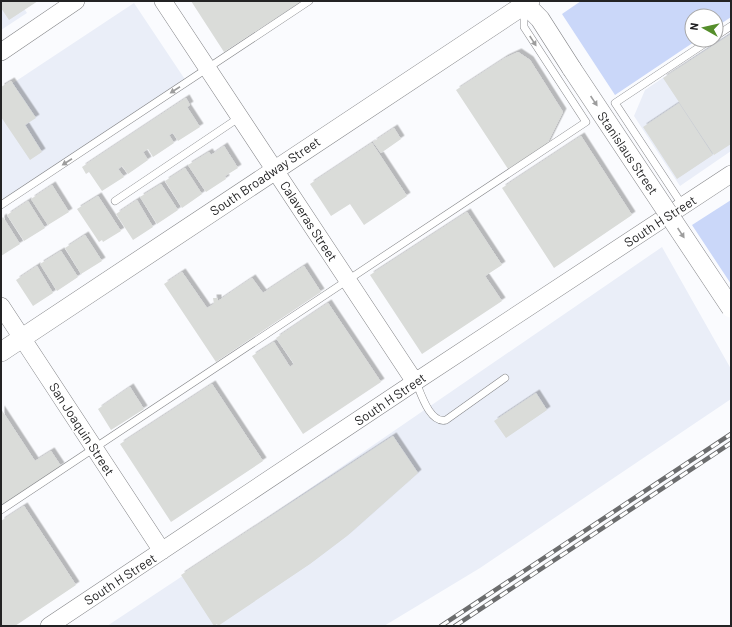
<svg xmlns="http://www.w3.org/2000/svg" width="732" height="627" font-family="Barlow,sans-serif">
<style>
.built{fill:#eaeef8}
.green{fill:#cad7f9}
.building{fill:#dadcd9;filter:url(#shadow)}
.lines{fill:none;stroke-linecap:round;stroke-linejoin:round}
.service-casing{stroke:#848588;stroke-width:8}
.tertiary-casing{stroke:#848588;stroke-width:18}
.secondary-casing{stroke:#848588;stroke-width:20}
.service{stroke:#fff;stroke-width:7}
.tertiary{stroke:#fff;stroke-width:17}
.secondary{stroke:#fff;stroke-width:19}
.rail-casing{stroke:#6b6c6d;stroke-width:4.5}
.rail{stroke:#fff;stroke-width:3;stroke-dasharray:9;stroke-linecap:butt}
.secondary-bridge-casing{stroke:#848588;stroke-width:20;stroke-linecap:butt}
.secondary-bridge{stroke:#fff;stroke-width:19}
.oneway{fill:#9c9c9c}
.labels{text-anchor:middle;stroke-width:3.5;stroke-linejoin:round;paint-order:stroke}
.street-label{font-size:13px;fill:#232324;stroke:#fff}
</style>
<defs>
<filter id="shadow"><feDropShadow dx="3.5" dy="-3.5" stdDeviation="0" flood-color="#0004"/></filter>
</defs>
<rect width="100%" height="100%" fill="#fafbfe"/>
<path class="built" d="M1 1H19L27 13 1 30Z
M134 3 186 81 5 202 1 196V91Z
M731 32V151L680 186 634 116 645 90Z
M662 247 731 369V399L480 568 384 626H107L181 577Z"/>
<path class="green" d="M581 1H731V17L716 27V16H692V40H697L615 95 562 14Z
M731 200V284L692 225Z"/>
<path class="building" d="M1 1H38L9 20 1 8Z
M191 1H302L224 52Z
M731 34V144L714 155 663 78Z
M518 52 530 60 563 112 547 144 508 169 456 90 505 58Z
M11 81 36 118 25 125 42 152 30 160 1 117V87Z
M186 98 190 105 187 107 200 127 178 141 173 133 169 135 174 143 153 157 148 149 143 152 148 160 128 174 122 166 118 169 124 177 102 191 89 172 86 174 82 167Z
M679 103 713 155 677 179 643 127Z
M394 128 401 139 381 153 373 142Z
M581 136 632 215 554 268 502 188Z
M372 143 407 196 364 225 350 204 331 216 310 184Z
M224 146 238 168 225 176 226 179 206 192 188 165 209 152 211 155Z
M185 168 202 194 182 208 165 181Z
M161 184 178 210 157 224 140 197Z
M52 185 69 212 48 225 31 199Z
M98 196 121 231 103 242 102 240 99 242 77 209Z
M137 200 153 227 133 240 116 214Z
M28 201 45 228 24 241 7 215Z
M467 212 502 265 485 276 502 301 422 354 370 275Z
M3 217 20 244 1 256V219Z
M85 235 102 261 81 274 65 248Z
M61 251 78 277 57 291 40 264Z
M37 266 53 293 33 306 16 280Z
M304 266 321 292 216 362 164 284 182 272 207 308 214 304 213 298H218V301L252 278 263 293Z
M328 303 381 382 303 434 252 356 274 342 290 367 294 364 276 338Z
M212 384 263 461 171 522 120 444Z
M130 387 144 409 111 430 98 409Z
M536 393 547 410 506 438 494 421Z
M1 409 35 461 51 451 61 466 1 506Z
M393 436 418 473 347 536 310 564 218 626 217 624 214 626 181 575Z
M24 506 76 585 15 626H1V521Z"/>
<g class="lines">
<defs>
<path id="service" d="M716 36 731 26
M115 201 240 117
M1 205 309 1
M683 206 615 103 710 40
M416 382C421 394 430 424 446 420L505 378
M1 510 586 122 524 27V8"/>
<path id="tertiary" d="M163 1 415 382
M1 52 76 1
M1 306 162 551
M49 626 415 382 731 174"/>
<path id="secondary" d="M522 1 540 19 572 69
M1 352 530 1"/>
</defs>
<use href="#service" class="service-casing"/>
<use href="#tertiary" class="tertiary-casing"/>
<use href="#secondary" class="secondary-casing"/>
<use href="#service" class="service"/>
<use href="#tertiary" class="tertiary"/>
<use href="#secondary" class="secondary"/>
<defs>
<path id="rail" d="M441 626 731 434
M455 626 731 443"/>
</defs>
<use href="#rail" class="rail-casing"/>
<use href="#rail" class="rail"/>
<defs>
<path id="secondary-bridge" d="M572 69 731 308"/>
</defs>
<use href="#secondary-bridge" class="secondary-bridge-casing"/>
<use href="#secondary-bridge" class="secondary-bridge"/>
</g>
<defs><path id="oneway-solid" d="M-6-.8H1V-3.2L6.5 0L1 3.2V.8H-6Z"/></defs>
<g class="oneway">
<use href="#oneway-solid" transform="translate(533 41) rotate(57)"/>
<use href="#oneway-solid" transform="translate(175 90) rotate(147)"/>
<use href="#oneway-solid" transform="translate(594 101) rotate(56)"/>
<use href="#oneway-solid" transform="translate(67 162) rotate(147)"/>
<use href="#oneway-solid" transform="translate(681 233) rotate(56)"/>
</g>
<g class="labels">
<g class="street-label">
<text transform="translate(628 153) rotate(56)" y="5">Stanislaus Street</text>
<text transform="translate(265 176) rotate(-34)" y="5">South Broadway Street</text>
<text transform="translate(309 221) rotate(57)" y="5">Calaveras Street</text>
<text transform="translate(660 221) rotate(-33)" y="5">South H Street</text>
<text transform="translate(390 399) rotate(-34)" y="5">South H Street</text>
<text transform="translate(82 429) rotate(57)" y="5">San Joaquin Street</text>
<text transform="translate(120 579) rotate(-33)" y="5">South H Street</text>
</g>
</g>
<rect width="732" height="627" fill="none" stroke="#232324" stroke-width="4"/>
<g transform="translate(704 28) rotate(278)"><circle r="19" fill="#ffffff" stroke="#a7a7a7"/>
<path d="M0-3L7 15L0 10L-7 15Z" fill="#558e2b"/>
<text y="-6" font-size="11" font-weight="bold" text-anchor="middle" fill="#232324">N</text>
</g>
</svg>
